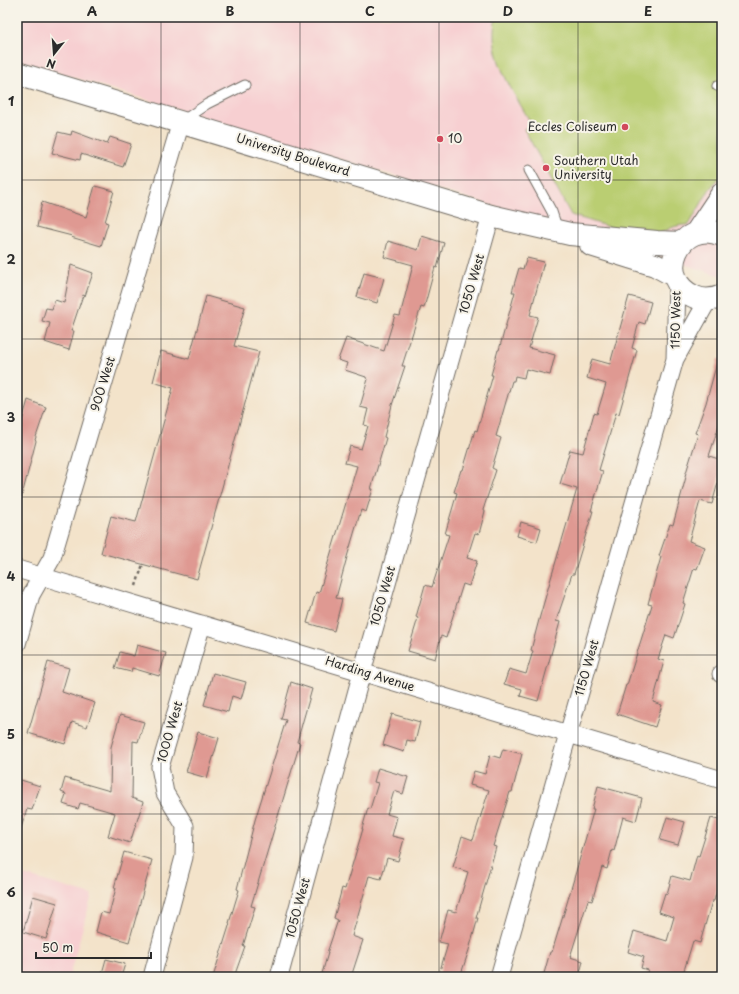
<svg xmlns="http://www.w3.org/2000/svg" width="739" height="994" font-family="'Playpen Sans',sans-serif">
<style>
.built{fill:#f7cfd1}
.green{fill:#bace72;stroke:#727c4e}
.building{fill:#df9992}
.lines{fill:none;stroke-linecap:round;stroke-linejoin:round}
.lane-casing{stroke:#716b63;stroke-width:11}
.street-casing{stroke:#716b63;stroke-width:19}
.secondary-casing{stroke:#716b63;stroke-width:24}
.path{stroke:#716b63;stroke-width:2.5;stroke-dasharray:3 3;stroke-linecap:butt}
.lane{stroke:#fff;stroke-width:9}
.street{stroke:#fff;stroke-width:17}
.secondary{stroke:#fff;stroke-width:22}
.grid{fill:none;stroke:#2b2b2b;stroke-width:1;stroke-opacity:0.55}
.poi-dot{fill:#d1495b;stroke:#f7f3e8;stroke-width:1.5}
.labels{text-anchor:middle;stroke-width:4;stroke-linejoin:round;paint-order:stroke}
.poi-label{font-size:12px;fill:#2b2b2b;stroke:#f7f3e8;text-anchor:start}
.street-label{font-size:12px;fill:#2b2b2b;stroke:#f7f3e8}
.neatline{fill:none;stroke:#2b2b2b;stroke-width:1.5}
.grid-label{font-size:13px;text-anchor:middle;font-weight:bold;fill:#2b2b2b}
</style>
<rect width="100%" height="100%" fill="#f7f3e8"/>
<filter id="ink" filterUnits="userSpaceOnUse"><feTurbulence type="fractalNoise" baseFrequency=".025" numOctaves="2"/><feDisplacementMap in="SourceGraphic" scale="8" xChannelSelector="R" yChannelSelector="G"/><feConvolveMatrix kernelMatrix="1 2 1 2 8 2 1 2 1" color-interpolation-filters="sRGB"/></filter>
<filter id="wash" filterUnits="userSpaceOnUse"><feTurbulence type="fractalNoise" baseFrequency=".012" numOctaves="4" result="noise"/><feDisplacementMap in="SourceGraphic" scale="16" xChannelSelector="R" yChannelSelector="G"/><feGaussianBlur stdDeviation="0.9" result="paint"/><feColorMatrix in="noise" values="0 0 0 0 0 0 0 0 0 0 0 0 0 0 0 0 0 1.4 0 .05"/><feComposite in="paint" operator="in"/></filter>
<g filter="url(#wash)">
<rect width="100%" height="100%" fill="#f3e3ca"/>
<path class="built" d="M17 17H722V276L17 60Z
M17 873 92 895 69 977H17Z"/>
<path class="green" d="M496 17H722V174L709 190 689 225C676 224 665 230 655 237L622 231 571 215 524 129 532 125C514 92 486 56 496 17Z"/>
<g id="blocks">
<path class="building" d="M72 131 107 144 110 137 131 144 123 167 81 154 80 160 52 153 58 132 71 135Z
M95 186 114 191 105 222 108 223 101 246 71 237 72 236 37 227 42 202 86 217Z
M422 236 444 243 437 268 435 267 424 308 421 307 402 366H405L392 405 384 437 386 438 371 489H373L366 512 361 510 347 557 336 598 342 599 334 631 307 623 316 592 319 593 357 466 345 463 350 446 361 449 368 426 364 425 368 409 360 407 368 379 366 378V377L345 370 347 363 338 360 346 338 384 351 395 315 400 316 413 265 384 257 388 241 418 250Z
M527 258 544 262 530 315 538 317 529 348 555 355 550 375 526 369 524 378 515 376 514 381H512L496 436 501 438 492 468 496 470 483 510 485 511 479 534 475 533 467 558 477 561 469 586 463 584 446 638 441 636 435 659 408 651 418 618 416 617 425 585 432 587 449 535 445 534 457 493 454 492 461 470H463L475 430 477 431 493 375H491L498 350H499L515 292H512L519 268 523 269Z
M71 265 93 273 85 296 83 295 71 331H74L69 350 45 342 50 323 42 321 46 308 52 309 55 300 64 303Z
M364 273 384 278 377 303 357 297Z
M206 296 245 307 234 346 259 352 197 579 101 553 111 516 136 522 173 388 153 382 161 351 189 359Z
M629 296 651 302 645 324 639 322 632 348 637 350 619 414 616 413 599 470 603 471 591 511H593L586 534 574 574H572L556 621 560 622 538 701 520 696 522 689 504 684 509 669 526 674 533 651 531 650 540 616 577 489 560 484 570 450 583 453 594 413 597 414 606 384 587 378 592 359 610 364Z
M718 359H722V416L709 456 722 460V468L712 504 700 501 689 541 705 547 697 569 694 568 683 603 685 604 674 638 666 635 658 659 664 661 653 702 662 705 655 727 617 714 626 685H627L652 605 648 604 661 557 659 556 670 524 673 525 686 477 685 476 698 434 695 433 706 403Z
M28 400 46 407 35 440 36 441 21 499H17V438Z
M521 522 541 528 537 542 517 536Z
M137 645 166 653 159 676 132 668 131 672 115 668 120 652 134 656Z
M48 662 69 668 62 692 95 703 87 727 72 722 65 744 28 733Z
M213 673 246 682 241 699 232 696 228 712 204 705Z
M291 682 312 689 297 742 300 743 251 906 255 907 243 946H245L234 977H213L230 923H229L239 890 237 889 255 820 286 720 281 719Z
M392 714 420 722 415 742 407 740 404 752 383 745Z
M120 715 144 722 138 742 133 741 132 798 143 802 130 843 108 836 115 813 80 803 78 809 63 804 66 794 61 792 65 778 110 791 111 747Z
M198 732 219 738 207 778 186 772Z
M503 749 522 754 512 792H510L493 846 496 847 476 918H478L469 950 460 977H438L448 944 439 942 448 910 456 912 468 872 453 867 462 836 473 840 489 790 470 785 474 771 485 774 490 755 500 758Z
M378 768 408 777 403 794 394 791 387 814 397 817 392 836 404 839 398 861 387 858 381 879 369 876 352 936 363 940 351 977H321L328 953H327L338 920 334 918 342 888 345 889 363 829H362L368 808 370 809 378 783 374 782Z
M21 780 40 786 32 810 27 809 20 831 17 830V793Z
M598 786 642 798 636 821 623 817 614 851 612 850 607 869 602 867 592 901 588 900 570 957 583 961 579 977H543L550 952H552L567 903 594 809H592Z
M667 817 685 822 678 845 660 840Z
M711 818 722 821V871L714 901H712L700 943 693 941 682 977H646L648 970 641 968 644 957 628 952 634 931 667 941 674 917 659 912 665 893 667 894 672 876 690 881 697 855 699 856Z
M124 852 152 860 129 942 96 932 101 912 109 914 116 888H114Z
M33 896 57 903 46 939 23 932Z
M106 959 125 964 121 977H101Z"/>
</g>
</g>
<g filter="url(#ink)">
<use href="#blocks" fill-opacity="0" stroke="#716b63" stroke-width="1"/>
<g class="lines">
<defs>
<path id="lane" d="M717 86 722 88
M182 121 207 104 245 85
M529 170 552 212 558 230"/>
<path id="street" d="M675 359 677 281
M17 569 722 780
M17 644 31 595 52 558 181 122
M721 674H722
M152 977 184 857 185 826 165 793 160 767 202 624
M279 977 362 672 491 216
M499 977 675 359 708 300"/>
<path id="secondary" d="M17 73 491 216 570 234 657 242 682 243
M696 233 722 194
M722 235C679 216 652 279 695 297 704 301 713 300 722 296
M591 245 655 265 675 276"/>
</defs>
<use href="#lane" class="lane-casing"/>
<use href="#street" class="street-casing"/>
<use href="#secondary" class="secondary-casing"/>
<path class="path" d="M136 586 143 564"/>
<use href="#lane" class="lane"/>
<use href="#street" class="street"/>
<use href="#secondary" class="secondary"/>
</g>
</g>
<path class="grid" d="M161 17V977M300 17V977M439 17V977M578 17V977M17 180H722M17 339H722M17 497H722M17 655H722M17 814H722"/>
<g class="poi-dot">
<circle cx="625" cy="127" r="4"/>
<circle cx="440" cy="139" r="4"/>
<circle cx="546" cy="168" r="4"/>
</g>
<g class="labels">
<g class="poi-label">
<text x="617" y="131" text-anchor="end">Eccles Coliseum</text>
<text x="448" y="143">10</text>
<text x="554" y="165">Southern Utah<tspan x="554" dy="14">University</tspan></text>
</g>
<g class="street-label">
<text transform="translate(293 155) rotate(17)" y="4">University Boulevard</text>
<text transform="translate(472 284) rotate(-74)" y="4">1050 West</text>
<text transform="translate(676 320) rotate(-89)" y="4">1150 West</text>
<text transform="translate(103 384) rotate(-73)" y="4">900 West</text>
<text transform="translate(383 596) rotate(-74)" y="4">1050 West</text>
<text transform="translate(587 668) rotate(-74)" y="4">1150 West</text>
<text transform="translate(370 674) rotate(17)" y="4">Harding Avenue</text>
<text transform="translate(170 732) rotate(-74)" y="4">1000 West</text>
<text transform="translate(298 908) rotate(-75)" y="4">1050 West</text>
</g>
</g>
<rect width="739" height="994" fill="none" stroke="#f7f3e8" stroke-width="44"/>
<g transform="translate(54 54) rotate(197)" stroke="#f7f3e8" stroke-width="3" paint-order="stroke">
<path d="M0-3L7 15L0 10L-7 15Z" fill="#2b2b2b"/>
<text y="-6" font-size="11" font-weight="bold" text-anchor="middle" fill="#2b2b2b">N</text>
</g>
<path d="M36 952v6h115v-6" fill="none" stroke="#2b2b2b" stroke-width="2"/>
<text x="42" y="952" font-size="12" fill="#2b2b2b" stroke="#f7f3e8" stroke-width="3" paint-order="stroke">50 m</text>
<rect x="22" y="22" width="695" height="950" class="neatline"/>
<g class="grid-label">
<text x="92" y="16">A</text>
<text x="230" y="16">B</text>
<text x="370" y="16">C</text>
<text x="508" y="16">D</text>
<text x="648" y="16">E</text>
<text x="11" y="106">1</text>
<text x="11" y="264">2</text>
<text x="11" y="422">3</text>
<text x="11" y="581">4</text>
<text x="11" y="739">5</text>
<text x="11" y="897">6</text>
</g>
</svg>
